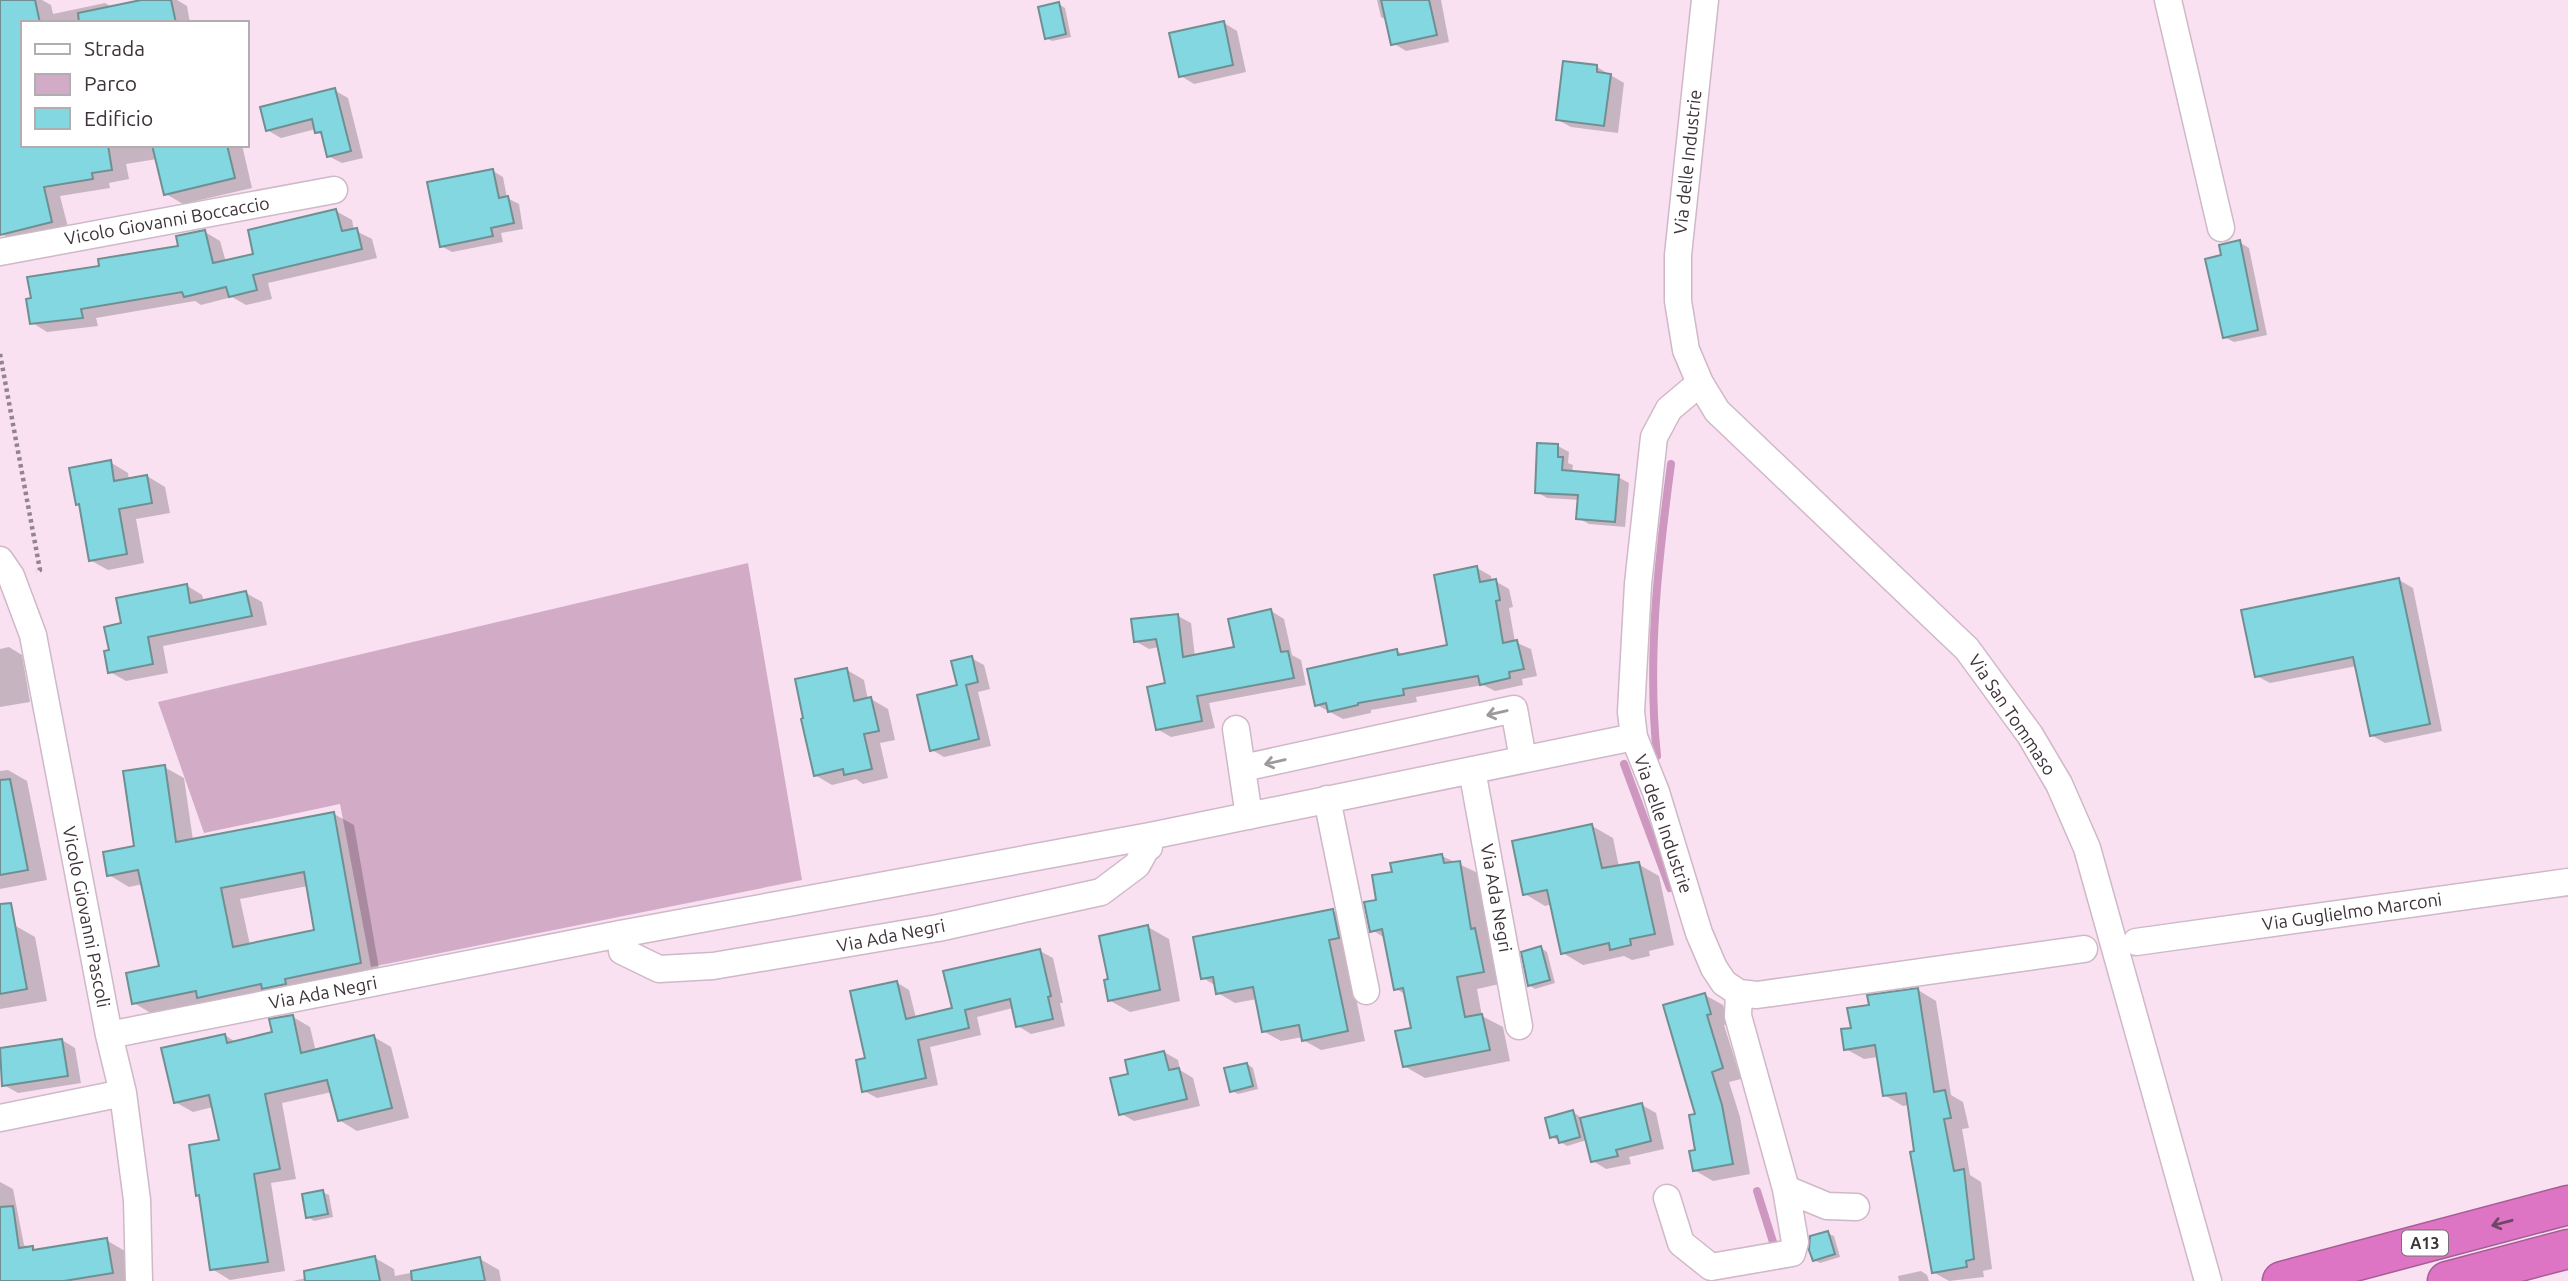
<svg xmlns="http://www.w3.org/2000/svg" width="2568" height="1281" font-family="Ubuntu,sans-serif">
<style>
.green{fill:#d2acc7}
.shadow{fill:#0003;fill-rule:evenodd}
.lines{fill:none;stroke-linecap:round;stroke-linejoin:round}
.stream{stroke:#ce97bf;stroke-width:8}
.building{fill:#82d7e1;stroke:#708f92;stroke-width:2;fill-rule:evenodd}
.minor-casing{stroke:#cfb8c8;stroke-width:29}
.highway-casing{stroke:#a55e94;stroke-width:41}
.path{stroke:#94848f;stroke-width:4.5;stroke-dasharray:3.5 3.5;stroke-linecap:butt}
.minor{stroke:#fff;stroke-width:26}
.highway{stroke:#dd75c4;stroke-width:38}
.oneway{stroke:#9e999c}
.oneway2{stroke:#6d4763}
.labels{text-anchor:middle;stroke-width:5;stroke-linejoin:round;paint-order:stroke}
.shield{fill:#fff;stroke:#777075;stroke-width:2}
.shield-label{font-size:16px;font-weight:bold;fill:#3d333a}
.street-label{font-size:18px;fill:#3d333a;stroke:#fff}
</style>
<rect width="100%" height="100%" fill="#f9e1f2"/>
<path class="green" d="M748 563 802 880 371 967 340 804 204 833 158 702Z"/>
<path class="shadow" d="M8 0H42L51 5 53 14 105 3 113 8 149 0H177L187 6 190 23H23V145H242L252 188 183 204 166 194 157 159 126 164 129 179 109 183 110 188 60 196 69 231 19 244 2 234 0 226V2Z
M1377 0H1441L1449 42 1406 51 1393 43 1388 21 1381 17Z
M1059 4 1065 8 1071 37 1052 41 1046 38Z
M1224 23 1237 31 1246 72 1194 84 1181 76Z
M1597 67 1624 83 1618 133 1571 127 1558 120Z
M334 90 348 98 363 158 342 163 328 156 324 136 317 132 316 129 281 138 267 130Z
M493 171 503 177 507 198 519 204 523 229 501 233 503 242 452 252 441 246Z
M336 211 352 220 354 230 372 239 377 258 268 283 272 299 246 305 232 297 201 305 195 301 96 318 98 326 47 332 31 322 101 267 180 247 205 232 220 241 226 262 255 255Z
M2239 242 2249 248 2267 335 2234 342 2224 337 2223 256Z
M1558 446 1569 452 1568 463 1573 465 1572 472 1618 477 1629 483 1625 527 1589 524 1578 518 1580 500 1547 498 1537 492Z
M110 462 128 473 129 480 147 476 165 487 170 513 136 519 144 563 108 570 90 560 81 505 77 504Z
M1477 568 1491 576 1492 582 1495 581 1509 589 1513 607 1509 608 1515 642 1531 649 1537 676 1522 679 1523 685 1495 691 1483 685 1416 697 1417 702 1371 710V713L1343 719 1317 705 1397 651 1404 655 1450 646Z
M2399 580 2413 588 2442 731 2385 743 2371 735 2357 666 2270 683 2257 676Z
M186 585 202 595 204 602 246 593 262 602 267 625 163 646 168 673 126 681 110 672 111 651 123 624Z
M1271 611 1284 619 1292 655 1301 660 1306 685 1209 703 1215 728 1171 737 1157 729 1167 685 1159 647 1149 649 1135 641 1178 616 1191 623 1195 657 1236 649Z
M9 647 22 655 30 702 0 707V649Z
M971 658 984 665 990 689 978 692 991 746 944 757 932 750Z
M847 670 864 680 868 700 871 699 888 709 895 740 880 743 888 778 863 784 856 779 832 785 815 775Z
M164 767 184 778 193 840 334 814 354 825 380 974 154 1015 134 1003 161 967 143 884 129 887 109 875 136 847ZM308 886 316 931 250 945 240 899Z
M8 770 27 781 47 880 0 889V771Z
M1592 826 1613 838 1619 867 1638 864 1659 876 1674 945 1649 951 1650 956 1632 960 1624 956 1583 965 1563 953 1552 904 1545 906 1525 894Z
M1442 856 1480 874 1504 983 1477 989 1482 1016 1503 1027 1510 1061 1425 1078 1404 1066 1413 1029 1406 995 1395 988 1385 938 1372 930 1378 901 1394 873Z
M1333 911 1351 921 1346 950 1365 1041 1321 1050 1303 1040V1037L1281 1041 1263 1031 1257 999 1235 1003 1218 993 1216 986 1203 978Z
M14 925 35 937 47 1001 0 1009V928Z
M1148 927 1169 939 1180 1001 1130 1012 1109 1000 1110 981Z
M1541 948 1547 952 1555 983 1535 989 1529 985Z
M1040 951 1053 958 1063 1003H1060L1065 1026 1031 1034 1018 1026 1013 1008 977 1017 981 1035 930 1047 938 1085 877 1098 864 1091 867 1060 896 982 909 990 916 1018 954 1010Z
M1918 990 1936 1001 1951 1095 1963 1102 1969 1128 1962 1129 1970 1175 1981 1182 1992 1269 1983 1271 1984 1277 1949 1281 1933 1272 1909 1105 1903 1106 1884 1095 1878 1057 1864 1059 1846 1049 1853 1030 1871 1006Z
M1705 995 1723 1005 1729 1024 1724 1025 1741 1079 1729 1082 1740 1117 1750 1174 1713 1181 1694 1170Z
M293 1017 310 1027 316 1052 374 1037 391 1047 409 1118 357 1131 339 1120 332 1092 282 1103 296 1179 271 1183 285 1271 230 1280 212 1269 201 1197 198 1195 221 1142 213 1107 193 1112 175 1102 225 1035 237 1043 274 1034Z
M62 1040 75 1048 81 1083 18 1093 4 1085 0 1050Z
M1164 1052 1178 1060 1180 1070 1193 1078 1200 1106 1134 1121 1120 1113 1130 1076Z
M1247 1064 1253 1068 1258 1089 1238 1094 1232 1091Z
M1642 1105 1656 1113 1664 1149 1629 1157 1631 1164 1606 1169 1593 1161 1587 1140 1567 1146 1552 1137 1573 1112 1579 1116 1580 1120Z
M0 1182 13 1189 24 1245 38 1251 106 1240 125 1251 131 1281H0Z
M322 1192 329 1195 333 1217 314 1221 308 1217Z
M1827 1233 1834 1236 1840 1257 1820 1263 1814 1260Z
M375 1258 394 1269 395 1276 480 1259 499 1270 501 1281H293L338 1271Z
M1921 1271 1927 1275 1929 1281H1899L1898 1276Z"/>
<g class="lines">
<path class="stream" d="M1657 756C1647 659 1658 561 1671 464
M1624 764 1670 888
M1757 1191 1773 1242"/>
</g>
<path class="building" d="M0 0H35L40 23H23V145H108L112 170 92 173 93 179 44 187 52 222 0 235Z
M141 0H171L176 23H79L78 13Z
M1381 0H1429L1437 35 1391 45Z
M1059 2 1066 34 1045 39 1038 7Z
M1224 21 1233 65 1179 77 1169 33Z
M1563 61 1597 65V72L1611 74 1604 126 1556 120Z
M335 88 351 151 327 157 321 132 315 133 312 119 266 131 260 107Z
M152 145H227L235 178 164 195Z
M493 169 499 198 508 196 514 223 491 228 493 236 440 247 427 182Z
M336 209 342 231 357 228 362 249 253 275 257 290 229 297 226 287 184 297 182 292 81 309 83 318 30 324 26 299 31 298 27 277 99 266 98 259 178 246 176 236 205 230 213 263 253 254 248 230Z
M2240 240 2258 330 2223 338 2205 259 2221 255 2219 245Z
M1537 443 1558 444V457H1563L1562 470 1619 475 1615 522 1576 519 1578 495 1535 493Z
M111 460 114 481 147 475 152 503 119 509 127 554 89 561 79 504 76 505 69 468Z
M1477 566 1480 582 1496 579 1500 600 1496 601 1503 643 1517 640 1524 669 1509 672 1510 678 1480 685 1478 676 1403 689 1404 695 1358 703V705L1328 712 1326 703 1315 706 1307 669 1397 649 1398 655 1447 645 1434 575Z
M2399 578 2430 724 2370 736 2353 657 2255 677 2241 610Z
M187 584 190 603 246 591 252 616 148 637 153 664 108 673 104 651 109 650 104 627 121 623 116 598Z
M1271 609 1281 652 1288 651 1294 678 1197 696 1202 721 1156 730 1147 687 1165 683 1156 639 1134 642 1131 619 1178 614 1183 657 1234 647 1228 619Z
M972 656 978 682 966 685 979 739 930 751 917 695 957 685 951 661Z
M847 668 854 701 871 697 879 731 864 734 872 769 844 775 843 769 814 776 801 719 803 718 795 679Z
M165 765 176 842 334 812 361 963 285 979 286 984 262 989 261 984 197 998 196 991 132 1004 126 973 159 966 138 870 107 876 103 852 134 846 123 771ZM304 872 314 930 233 947 221 888Z
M10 779 28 870 0 875V780Z
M1592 824 1602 868 1639 862 1655 934 1630 939 1631 945 1610 950 1609 943 1561 954 1547 890 1523 895 1512 841Z
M1442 854 1444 863 1460 861 1471 929 1475 928 1484 972 1457 977 1465 1017 1482 1014 1490 1050 1403 1067 1395 1031 1411 1028 1403 988 1394 990 1382 929 1370 932 1364 902 1376 900 1372 875 1392 872 1390 863Z
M11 903 27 989 0 994V904Z
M1333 909 1339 938 1329 940 1348 1031 1302 1041 1299 1025 1262 1032 1253 987 1216 994 1213 977 1201 979 1193 937Z
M1148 925 1160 990 1108 1001 1104 980 1108 979 1099 936Z
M1541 946 1550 980 1528 986 1521 952Z
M1040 949 1051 996 1048 997 1053 1019 1016 1027 1010 999 965 1010 969 1028 918 1040 926 1078 862 1092 856 1060 865 1058 850 991 897 981 906 1019 952 1008 943 971Z
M1918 988 1934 1092 1945 1090 1951 1118 1944 1119 1954 1171 1964 1169 1974 1259 1966 1261 1967 1267 1932 1273 1910 1152 1914 1151 1906 1093 1883 1096 1875 1045 1844 1050 1841 1029 1851 1028 1847 1008 1869 1005 1867 995Z
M1705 993 1711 1014 1707 1015 1723 1068 1712 1072 1722 1105 1733 1164 1693 1171 1689 1151 1695 1150 1689 1115 1695 1114 1663 1005Z
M293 1015 301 1053 374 1035 392 1108 338 1121 327 1080 265 1094 280 1169 254 1174 268 1262 210 1270 199 1195 196 1196 189 1145 219 1140 209 1095 174 1103 161 1048 225 1034 227 1043 272 1032 269 1019Z
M62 1039 68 1076 2 1086 0 1048Z
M1164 1051 1169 1070 1179 1068 1187 1099 1119 1115 1110 1078 1128 1074 1125 1060Z
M1247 1063 1253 1086 1230 1092 1224 1068Z
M1642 1103 1651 1141 1616 1150 1618 1156 1591 1162 1580 1118Z
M1573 1110 1580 1137 1559 1143 1557 1136 1550 1138 1545 1118Z
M323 1190 328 1214 306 1218 302 1194Z
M13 1206 19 1248 33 1246V1250L107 1238 113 1273 64 1281H0V1207Z
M1828 1231 1835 1254 1813 1261 1809 1250 1810 1236Z
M375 1256 380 1281H305L304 1271Z
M480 1257 485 1281H412L411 1271Z"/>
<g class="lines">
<defs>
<path id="minor" d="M1705 0 1678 255V301L1686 350 1700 383 1717 411 1967 649 2030 735 2059 784 2087 848 2208 1281
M2168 0 2221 228
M0 252 334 190
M1700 383 1669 409 1654 437 1638 584 1631 712 1634 737 1656 792 1699 933 1714 968 1724 983 1739 993 1757 995 2084 949
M0 560 11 576 33 635 109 1035 123 1093 137 1200 139 1281
M1236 729 1249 816
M1243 768 1514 709 1523 759
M1472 770 1519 1026
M1327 799 1366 991
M620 934 622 951 659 969 713 966 938 928 1101 892 1137 865 1147 847H1149L1150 836
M2136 942 2568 882
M1739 993 1738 1016 1786 1189 1827 1206 1856 1207
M109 1035 620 934 1150 836 1634 737
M0 1118 123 1093
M1667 1198 1681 1243 1711 1267 1792 1253 1795 1242 1786 1189"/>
<path id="highway" d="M2282 1281 2568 1205
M2447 1281 2568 1249"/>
</defs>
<use href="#minor" class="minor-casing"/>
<use href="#highway" class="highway-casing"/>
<path class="path" d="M0 354 40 570 36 572"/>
<use href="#minor" class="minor"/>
<use href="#highway" class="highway"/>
</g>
<defs><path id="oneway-shaft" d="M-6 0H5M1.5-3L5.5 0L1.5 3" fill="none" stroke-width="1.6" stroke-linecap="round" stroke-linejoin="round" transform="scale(1.75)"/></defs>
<g class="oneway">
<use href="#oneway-shaft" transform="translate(1497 713) rotate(167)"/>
<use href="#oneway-shaft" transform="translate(1275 762) rotate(167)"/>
</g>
<use class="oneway2" href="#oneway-shaft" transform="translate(2502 1223) rotate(165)"/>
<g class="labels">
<rect class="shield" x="2402" y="1230.5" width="46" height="25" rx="5"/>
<g class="shield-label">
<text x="2425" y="1249">A13</text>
</g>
<g class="street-label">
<text transform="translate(1688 162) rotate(-84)" y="6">Via delle Industrie</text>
<text transform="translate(167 221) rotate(-10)" y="6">Vicolo Giovanni Boccaccio</text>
<text transform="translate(2012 715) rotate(56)" y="6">Via San Tommaso</text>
<text transform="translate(1663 824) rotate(71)" y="6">Via delle Industrie</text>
<text transform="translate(1496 898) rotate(80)" y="6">Via Ada Negri</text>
<text transform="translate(2352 912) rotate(-8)" y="6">Via Guglielmo Marconi</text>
<text transform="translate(86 917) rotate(79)" y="6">Vicolo Giovanni Pascoli</text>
<text transform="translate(891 936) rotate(-11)" y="6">Via Ada Negri</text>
<text transform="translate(323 993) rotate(-11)" y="6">Via Ada Negri</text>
</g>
</g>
<rect x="21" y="21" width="228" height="126" fill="#ffffff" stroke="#b1adb0" stroke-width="2"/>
<rect x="35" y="44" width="35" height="10" fill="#ffffff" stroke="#b1adb0" stroke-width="2"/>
<text x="84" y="56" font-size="21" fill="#3d333a">Strada</text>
<rect x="35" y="74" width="35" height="21" fill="#d2acc7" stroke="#b1adb0" stroke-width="2"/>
<text x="84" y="91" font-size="21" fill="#3d333a">Parco</text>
<rect x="35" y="108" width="35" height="21" fill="#82d7e1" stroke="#b1adb0" stroke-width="2"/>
<text x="84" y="126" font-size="21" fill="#3d333a">Edificio</text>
</svg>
